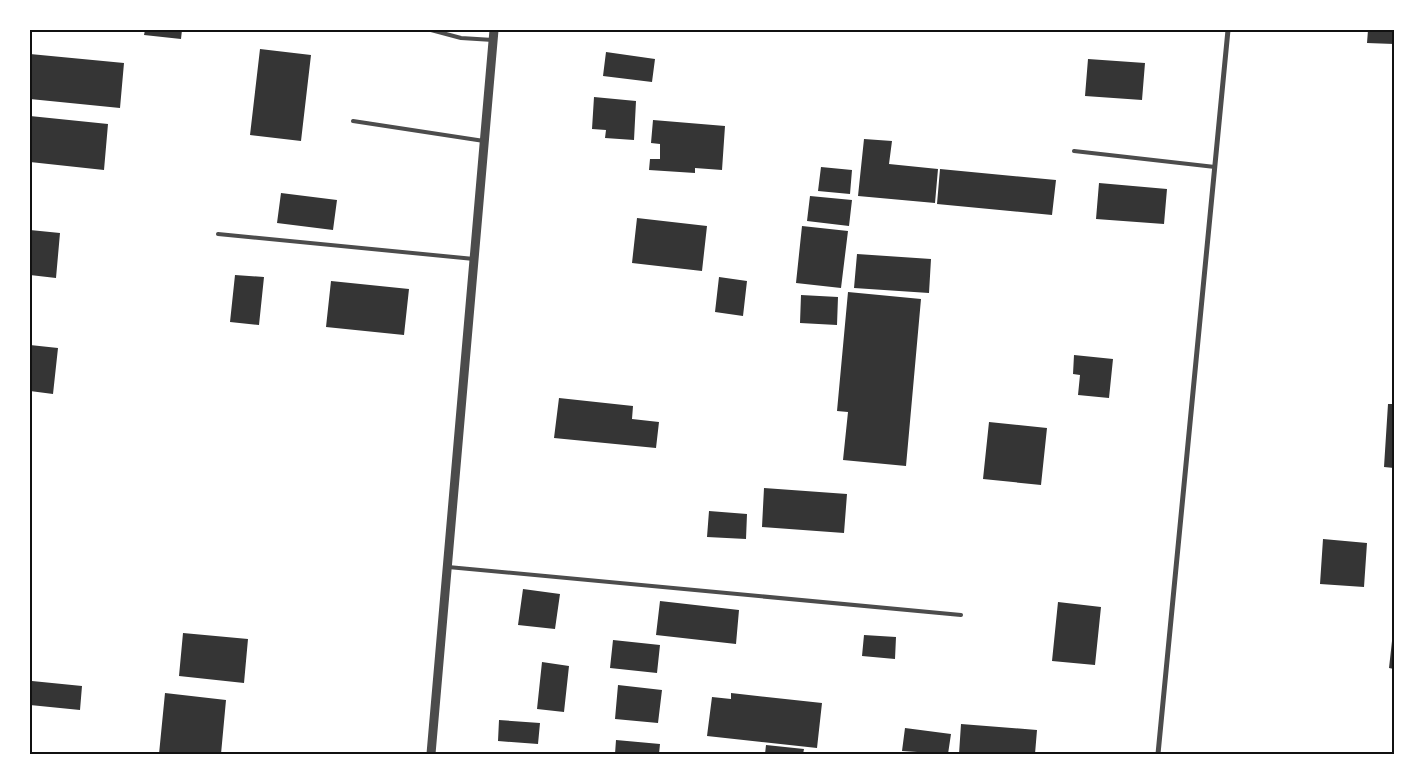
<svg xmlns="http://www.w3.org/2000/svg" width="1424" height="784" font-family="Commissioner,sans-serif">
<style>
.building{fill:#353535}
.lines{fill:none;stroke-linecap:round;stroke-linejoin:round}
.service{stroke:#4c4c4c;stroke-width:4}
.minor{stroke:#4c4c4c;stroke-width:5}
.tertiary{stroke:#4c4c4c;stroke-width:9}
.neatline{fill:none;stroke:#111;stroke-width:2}
</style>
<rect width="100%" height="100%" fill="#fff"/>
<path class="building" d="M145 30H182L181 39 144 35Z
M1368 30H1394V44L1367 43Z
M260 49 311 55 301 141 250 135Z
M606 52 655 59 652 82 603 76Z
M30 54 124 63 120 108 30 99Z
M1088 59 1145 63 1142 100 1085 96Z
M594 97 636 101 634 140 605 138 606 130 592 129Z
M30 116 108 124 104 170 30 162Z
M653 120 725 126 722 170 695 168V173L649 170 650 159H660V144L651 143Z
M864 139 892 141 889 164 938 169 935 203 858 196Z
M821 167 852 170 850 194 818 191Z
M940 169 1056 180 1052 215 937 204Z
M1099 183 1167 189 1164 224 1096 219Z
M281 193 337 200 333 230 277 223Z
M810 196 852 200 849 226 807 221Z
M637 218 707 226 702 271 632 263Z
M802 226 848 231 841 288 796 283Z
M30 230 60 233 56 278 30 275Z
M857 254 931 259 929 293 854 288Z
M235 275 264 277 259 325 230 322Z
M719 277 747 281 743 316 715 312Z
M331 281 409 289 404 335 326 327Z
M848 292 921 299 906 466 843 460 848 412 837 411Z
M801 295 838 297 837 325 800 323Z
M30 345 58 348 53 394 30 391Z
M1074 355 1113 359 1109 398 1078 395 1080 375 1073 374Z
M559 398 633 406 632 419 659 422 656 448 554 438Z
M1388 404H1394V468L1384 467Z
M989 422 1047 428 1041 485 983 479Z
M764 488 847 494 844 533 762 527Z
M709 511 747 514 746 539 707 537Z
M1323 539 1367 543 1364 587 1320 584Z
M523 589 560 594 555 629 518 625Z
M660 601 739 610 736 644 656 635Z
M1058 602 1101 607 1095 665 1052 661Z
M183 633 248 639 244 683 179 676Z
M864 635 896 637 895 659 862 656Z
M613 640 660 645 657 673 610 668Z
M1392 641H1394V669L1389 668Z
M542 662 569 666 564 712 537 709Z
M32 681 82 686 80 710 30 705Z
M618 685 662 690 658 723 615 719Z
M165 693 226 700 221 754H159Z
M731 693 822 703 817 748 707 736 712 697 731 699Z
M499 720 540 723 538 744 498 741Z
M961 724 1037 730 1035 754H959Z
M905 728 951 734 948 754 902 751Z
M616 740 660 744 659 754H615Z
M766 745 804 749 803 754H765Z"/>
<g class="lines">
<path class="service" d="M431 30 461 38 493 40
M353 121 484 141
M1074 151 1215 167
M218 234 474 259
M448 567 961 615"/>
<path class="minor" d="M1158 754 1228 30"/>
<path class="tertiary" d="M431 754 494 30"/>
</g>
<rect width="1424" height="784" fill="none" stroke="#ffffff" stroke-width="62"/>
<rect x="31" y="31" width="1362" height="722" class="neatline"/>
</svg>
